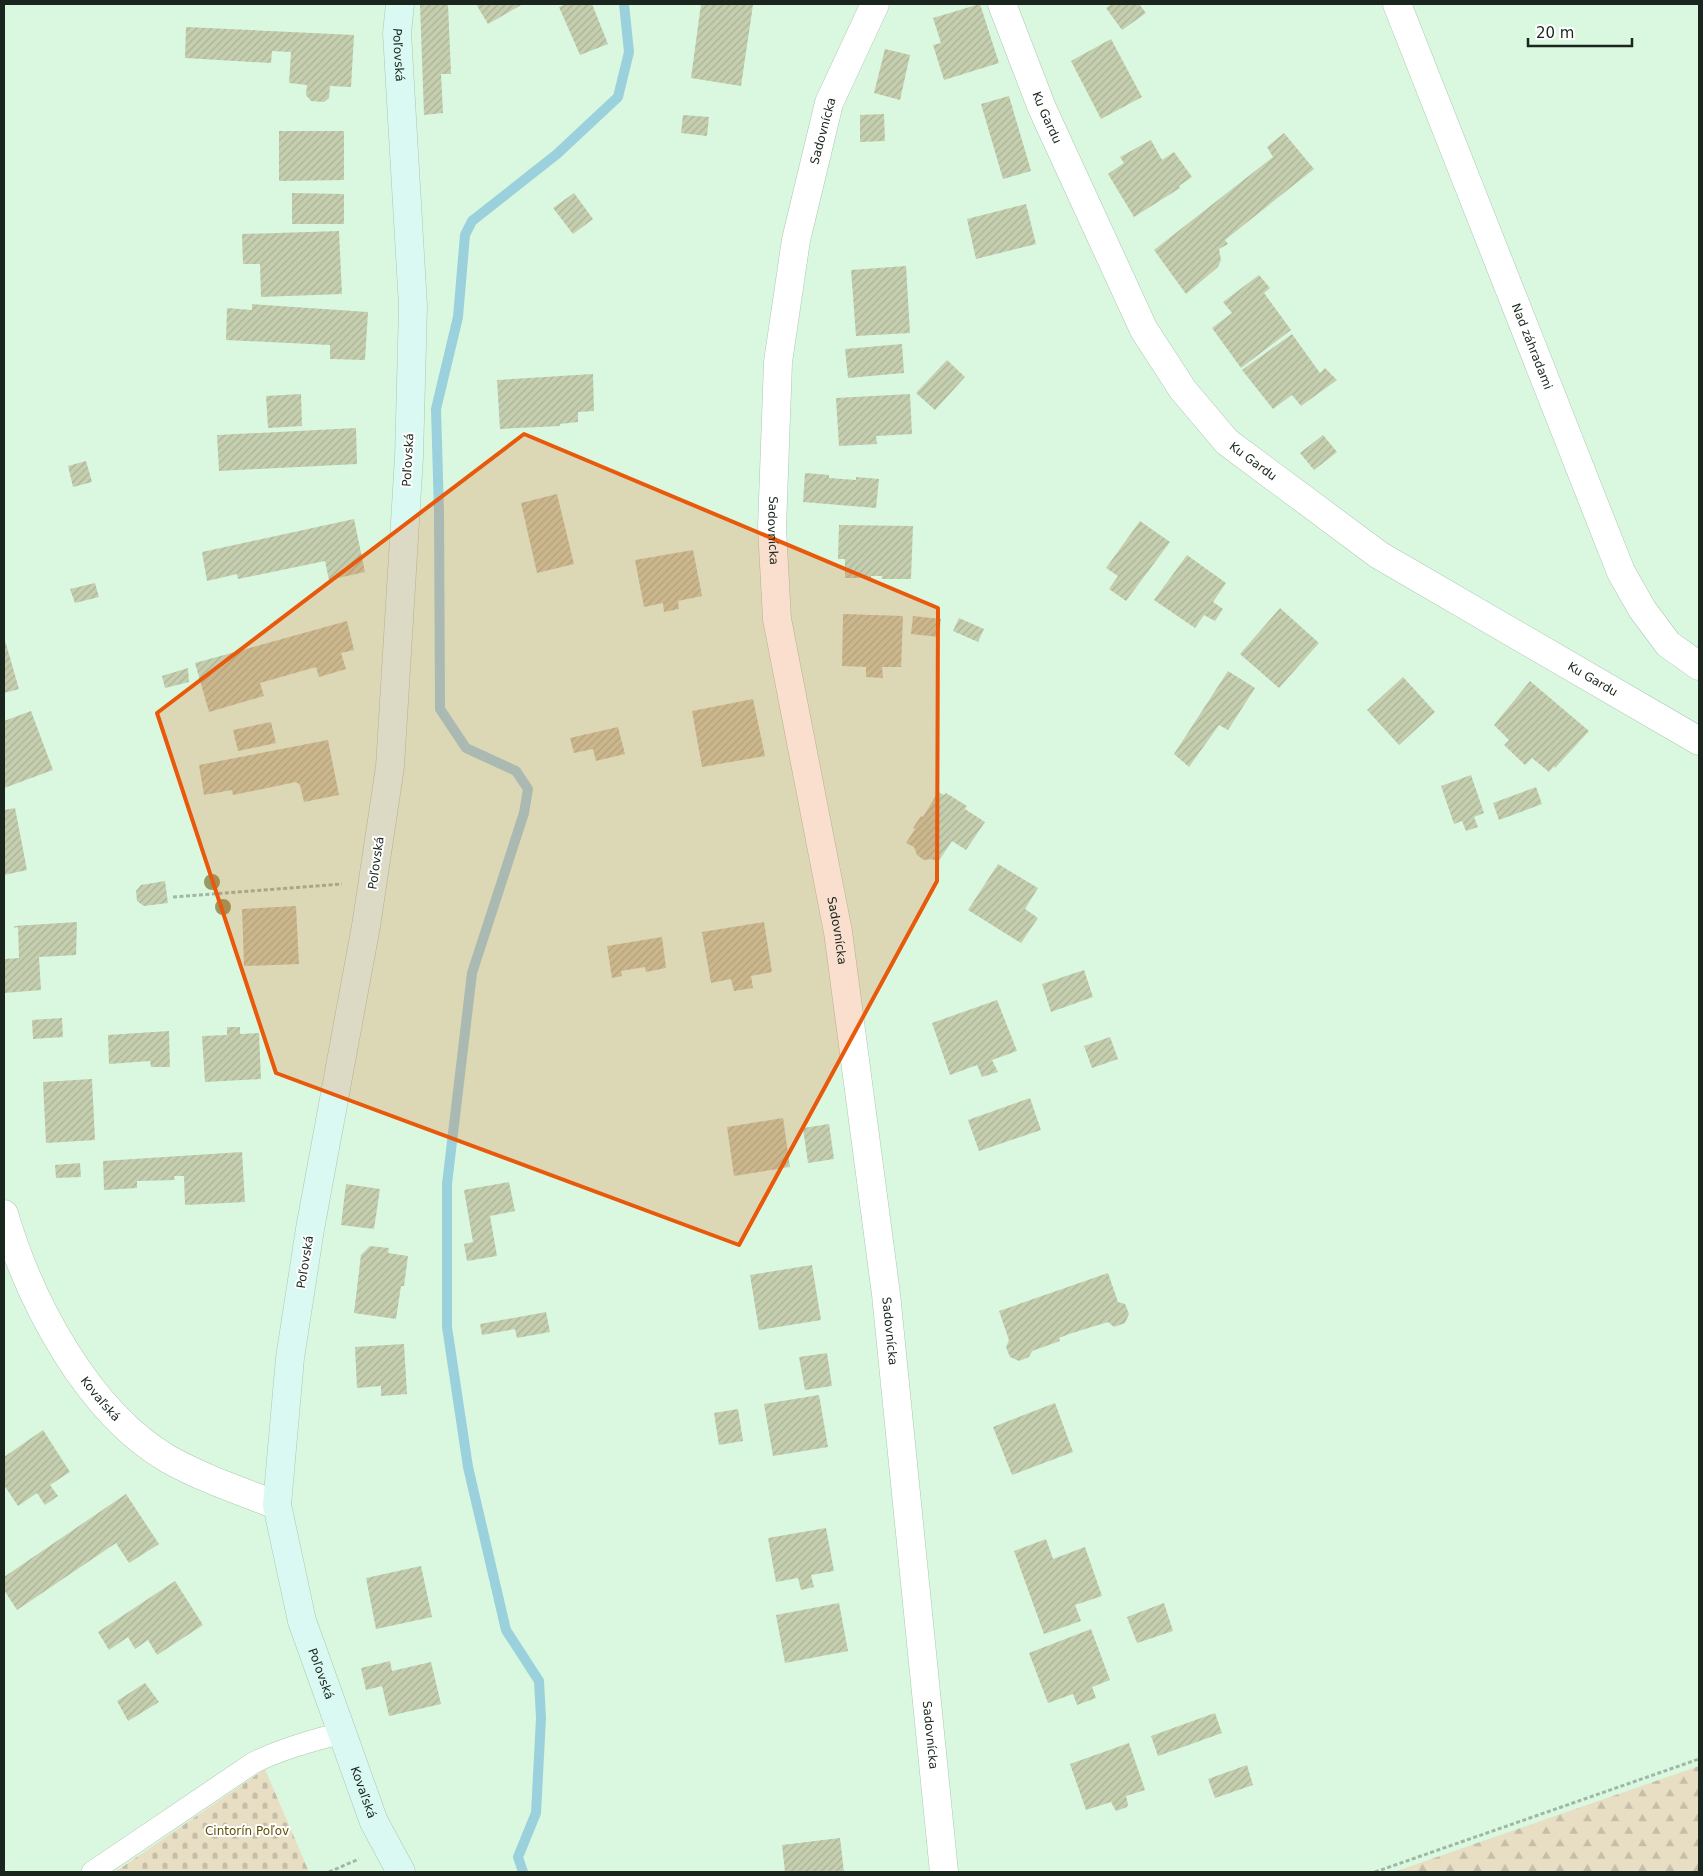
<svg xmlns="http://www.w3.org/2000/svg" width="1703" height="1876" font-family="'DejaVu Sans',sans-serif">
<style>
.forest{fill:url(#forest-firs)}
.cemetery{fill:url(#cemetery-stones)}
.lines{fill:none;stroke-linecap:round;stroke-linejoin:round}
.stream{stroke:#9bd1dc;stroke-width:10}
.building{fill:url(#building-hatch)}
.lane-casing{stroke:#abc8b1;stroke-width:22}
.street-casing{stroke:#abc8b1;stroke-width:29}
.secondary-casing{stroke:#abc8b1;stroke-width:29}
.path{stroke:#9fb7a4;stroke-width:3;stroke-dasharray:4 2.5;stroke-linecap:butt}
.lane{stroke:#fff;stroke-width:21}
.street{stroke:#fff;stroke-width:28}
.secondary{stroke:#daf9f3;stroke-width:28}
.tree{fill:#989a65}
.marked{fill:#e8590c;fill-opacity:0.2;stroke:#e8590c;stroke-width:4;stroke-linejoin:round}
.labels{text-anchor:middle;stroke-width:4;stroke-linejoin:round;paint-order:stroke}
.street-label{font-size:12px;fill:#1a251d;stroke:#fff}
.park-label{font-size:12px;fill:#624e00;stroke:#fff}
</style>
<defs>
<pattern id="forest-firs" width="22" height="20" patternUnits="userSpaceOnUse" patternTransform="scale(1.25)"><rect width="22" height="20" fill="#e7dec4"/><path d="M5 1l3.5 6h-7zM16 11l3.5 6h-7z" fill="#c6bea8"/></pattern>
<pattern id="cemetery-stones" width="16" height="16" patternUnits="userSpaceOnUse" patternTransform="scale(1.25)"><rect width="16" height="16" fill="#e7dec4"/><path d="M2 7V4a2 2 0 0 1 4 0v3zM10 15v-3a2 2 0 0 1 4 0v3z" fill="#c6bea8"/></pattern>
<pattern id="building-hatch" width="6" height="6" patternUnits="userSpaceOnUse" patternTransform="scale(1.25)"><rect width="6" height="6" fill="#c5cfaf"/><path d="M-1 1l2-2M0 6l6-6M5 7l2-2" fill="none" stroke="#a9b296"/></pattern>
</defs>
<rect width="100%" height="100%" fill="#daf8e0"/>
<path class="forest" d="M1699 1766V1872H1394Z"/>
<path class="cemetery" d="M265 1769 309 1872H115Z"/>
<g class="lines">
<path class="stream" d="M523 1872 518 1857 536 1813 541 1718 539 1681 506 1630 468 1467 447 1327V1184L472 973 524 813 528 789 516 771 466 748 440 709 439 512 436 409 458 317 465 235 472 221 557 154 618 97 629 52 624 4"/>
</g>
<path class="building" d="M420 4H448L451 74H441L443 113 424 115Z
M476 4H523L488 24Z
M567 4H592L608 44 580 55 559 7Z
M701 4 753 5 741 86 691 78Z
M980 4 999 63 944 80 933 45 941 43 933 18Z
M1112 4H1139L1146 13 1122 30 1106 8Z
M186 27 354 35 351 87 330 86 329 98 324 102 311 101 306 95 307 85 289 83 291 52 272 51 271 63 185 58Z
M1111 39 1142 97 1101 119 1071 61Z
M885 49 910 55 900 100 874 93Z
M1009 96 1031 171 1003 179 981 104Z
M884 114 885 141 860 142V115Z
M683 115 709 117 707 136 681 133Z
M279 131H344V180L279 181Z
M1284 133 1314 169 1225 240 1228 244 1219 249 1221 260 1218 267 1186 294 1154 250 1273 157 1267 147Z
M1151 140 1162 160 1174 152 1192 177 1179 186 1180 188 1134 217 1108 174 1124 163 1120 157Z
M292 193 344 194V224H292Z
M574 193 593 219 573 234 553 208Z
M1026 204 1036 244 976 259 967 219Z
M339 231 342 294 261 297 260 264H243L242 234Z
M906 266 910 333 856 336 851 270Z
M1259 275 1270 288 1264 293 1291 330 1241 368 1212 328 1232 313 1223 302Z
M252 304 368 312 365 360 330 359V345L226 340 227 308 252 310Z
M1292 334 1320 373 1325 368 1337 380 1301 406 1292 395 1273 409 1242 370Z
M902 344 904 373 848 378 845 349Z
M947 360 965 377 935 410 916 393Z
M593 374 594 411 578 412V422L560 424V426L500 429 497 380Z
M301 394 302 426 268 428 266 396Z
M910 394 912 434 876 436 877 444 839 446 836 398Z
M356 428 357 464 219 471 217 435Z
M1323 435 1337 452 1314 470 1300 453Z
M86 461 92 482 73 487 68 466Z
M805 473 829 475V478L856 480V477L879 479 876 508 803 502Z
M557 494 574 564 537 573 521 503Z
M354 519 365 572 329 580 325 561 238 579 237 574 207 581 202 552Z
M1140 521 1170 542 1126 601 1109 589 1118 576 1106 568Z
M839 525 913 526 911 579H882V576H871V578H845V559H838Z
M693 550 702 596 678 601 679 609 664 612 663 603 644 607 635 560Z
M1187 555 1226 583 1213 602 1223 609 1215 621 1204 615 1195 628 1154 600Z
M95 583 99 597 75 603 70 589Z
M1280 608 1319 643 1279 688 1240 654Z
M843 614 903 616 901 667H882L883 678 866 677V667L842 666Z
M913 616 941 619 939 637 911 634Z
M959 618 984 629 978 642 953 631Z
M347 621 354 650 341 653 346 669 319 677 316 667 260 683 264 696 209 712 195 663Z
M4 637 19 689 4 693Z
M188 668 189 682 165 688 162 676Z
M1228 671 1255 688 1228 730 1219 725 1189 767 1174 754Z
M1403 677 1435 712 1399 745 1367 710Z
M1530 681 1589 731 1555 768 1554 766 1549 772 1532 758 1525 765 1504 745 1509 740 1494 725Z
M753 699 765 756 702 767 692 711Z
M31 711 53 770 4 788V721Z
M271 722 276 743 238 751 233 730Z
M618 727 625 754 596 761 593 749 574 753 570 738Z
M328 740 339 795 304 802 300 785 296 782 233 795 232 790 204 795 199 765Z
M1471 775 1484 813 1474 817 1478 827 1466 831 1462 821 1454 824 1441 786Z
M1536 787 1542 804 1499 820 1493 803Z
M938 792 944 795 946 793 967 806 965 809 985 822 966 850 952 841 938 862 932 859 924 860 917 855 914 847 906 843 915 829 913 828 921 816 923 817Z
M15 808 27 870 4 875V810Z
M998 864 1038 888 1025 909 1038 918 1021 943 968 910Z
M165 881 168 903 144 906 137 901 136 891 141 885Z
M296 906 299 964 244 966 242 909Z
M77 922 76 955 39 957 41 990 4 993V959L19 958 18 927 14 928V926Z
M764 922 772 972 751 976 753 988 734 991 731 979 711 983 702 932Z
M662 937 666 968 646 972 645 967 621 971 622 976 612 978 607 946Z
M1084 970 1093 997 1051 1012 1042 984Z
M997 1000 1017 1051 992 1060 998 1072 982 1077 977 1065 950 1075 932 1023Z
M62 1018 63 1037 33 1039 32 1020Z
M227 1027H240V1034L259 1033 261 1079 205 1082 202 1036 227 1035Z
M169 1031 170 1067H151L150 1061 109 1064 108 1035Z
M1110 1037 1118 1059 1092 1068 1084 1046Z
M92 1079 95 1140 46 1143 43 1082Z
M1030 1098 1041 1130 979 1151 968 1120Z
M783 1118 790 1167 734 1176 727 1127Z
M829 1124 834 1159 808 1163 803 1128Z
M242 1152 245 1202 185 1205 184 1176H174L175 1180 137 1181V1188L104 1190 103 1161Z
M80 1163 81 1177 56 1178 55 1165Z
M509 1182 515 1211 490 1216 497 1256 467 1261 464 1244 473 1242 464 1190Z
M346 1184 380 1189 374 1229 341 1225Z
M370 1246 389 1248 388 1253 408 1256 404 1286H401L396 1319 354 1313 361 1255Z
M812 1265 821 1320 759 1330 750 1275Z
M1108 1273 1118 1302 1125 1304 1129 1314 1125 1323 1114 1327 1108 1322 1069 1334 1059 1338 1060 1341 1032 1351 1029 1357 1019 1361 1010 1357 1006 1347 1009 1340 999 1311Z
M546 1312 550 1332 517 1338 515 1329 482 1335 480 1324Z
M404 1344 407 1394 381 1396V1386L357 1388 355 1347Z
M827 1353 832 1386 805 1390 799 1357Z
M819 1395 828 1447 773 1456 764 1404Z
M1055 1403 1073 1452 1012 1475 993 1427Z
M738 1409 743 1441 719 1445 714 1413Z
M43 1430 70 1472 50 1485 58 1496 45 1505 37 1493 18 1506 4 1485V1457Z
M126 1494 159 1544 129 1563 116 1543 17 1610 4 1590V1577Z
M826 1528 834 1571 811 1575 814 1587 801 1590 798 1578 776 1582 768 1538Z
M1046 1539 1053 1559 1085 1547 1102 1596 1075 1605 1081 1621 1044 1634 1014 1551Z
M421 1566 432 1617 376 1629 366 1578Z
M175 1581 203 1625 157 1655 148 1640 135 1649 128 1637 109 1650 98 1632Z
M839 1603 848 1651 785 1663 776 1615Z
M1164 1603 1173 1631 1137 1643 1127 1617Z
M1091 1629 1110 1680 1092 1687 1096 1698 1077 1705 1073 1694 1048 1703 1029 1653Z
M390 1661 392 1671 431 1662 441 1704 389 1716 382 1686 366 1690 361 1668Z
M145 1683 159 1702 128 1721 117 1701Z
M1215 1713 1222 1733 1158 1756 1151 1736Z
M1129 1743 1145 1790 1126 1796 1128 1804 1127 1807 1116 1811 1111 1802 1086 1810 1070 1764Z
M1247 1765 1253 1785 1215 1798 1208 1779Z
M840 1838 844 1872H785L782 1845Z"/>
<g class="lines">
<defs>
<path id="lane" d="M92 1872 253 1763C281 1749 311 1741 341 1733"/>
<g id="street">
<path id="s1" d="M875 4 829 103 796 240 778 362 772 528 777 619 838 932 886 1294 944 1872"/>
<path id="s2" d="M1002 4 1042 108 1144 330 1183 390 1227 442 1379 555 1699 741"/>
<path id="s3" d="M1397 4 1621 572 1642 609 1668 644 1699 666"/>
<path id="s4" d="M4 1214C30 1302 87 1411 168 1459 202 1478 240 1491 277 1505"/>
</g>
<g id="secondary">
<path id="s5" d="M400 4 397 33 413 306 409 457 390 767 366 926 310 1229 290 1358 277 1505 302 1621 374 1822 401 1872"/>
</g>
</defs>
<use href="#lane" class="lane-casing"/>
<use href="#street" class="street-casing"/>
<use href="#secondary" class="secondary-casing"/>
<path class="path" d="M173 897 342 884
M329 1872 359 1859
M1375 1872 1699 1759"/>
<use href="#lane" class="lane"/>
<use href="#street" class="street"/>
<use href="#secondary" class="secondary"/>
</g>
<g class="tree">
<circle cx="212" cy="882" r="8"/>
<circle cx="223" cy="907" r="8"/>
</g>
<path class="marked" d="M524 434 938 608 937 881 739 1245 276 1073 157 713Z"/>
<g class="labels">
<g class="street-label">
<text dy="4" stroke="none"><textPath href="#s5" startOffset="51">Poľovská</textPath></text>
<text dy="4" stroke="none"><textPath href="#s2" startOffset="122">Ku Gardu</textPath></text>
<text transform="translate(823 131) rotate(-75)" y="4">Sadovnícka</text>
<text dy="4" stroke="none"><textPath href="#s3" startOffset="368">Nad záhradami</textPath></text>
<text transform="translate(408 460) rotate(-87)" y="4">Poľovská</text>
<text dy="4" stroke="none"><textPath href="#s2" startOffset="528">Ku Gardu</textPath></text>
<text dy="4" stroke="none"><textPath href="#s1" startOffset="542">Sadovnícka</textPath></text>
<text dy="4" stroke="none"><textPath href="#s2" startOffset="932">Ku Gardu</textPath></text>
<text transform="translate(376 863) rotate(-82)" y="4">Poľovská</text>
<text dy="4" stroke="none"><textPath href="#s1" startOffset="948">Sadovnícka</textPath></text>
<text transform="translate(305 1262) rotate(-81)" y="4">Poľovská</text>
<text dy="4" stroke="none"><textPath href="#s1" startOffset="1352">Sadovnícka</textPath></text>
<text dy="4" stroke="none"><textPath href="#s4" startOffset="210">Kovaľská</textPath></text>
<text dy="4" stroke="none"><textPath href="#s5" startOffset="1686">Poľovská</textPath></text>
<text dy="4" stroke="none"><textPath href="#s1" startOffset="1758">Sadovnícka</textPath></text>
<text dy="4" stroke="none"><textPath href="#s5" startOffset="1812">Kovaľská</textPath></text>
</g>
<g class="park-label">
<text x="247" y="1835">Cintorín Poľov</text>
</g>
</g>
<rect width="1703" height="1876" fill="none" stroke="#1a251d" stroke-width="10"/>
<path d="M1528 38v8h104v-8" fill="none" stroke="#1a251d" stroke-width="2.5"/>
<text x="1536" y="38" font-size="15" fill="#1a251d" stroke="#ffffff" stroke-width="4" paint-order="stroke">20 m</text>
</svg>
